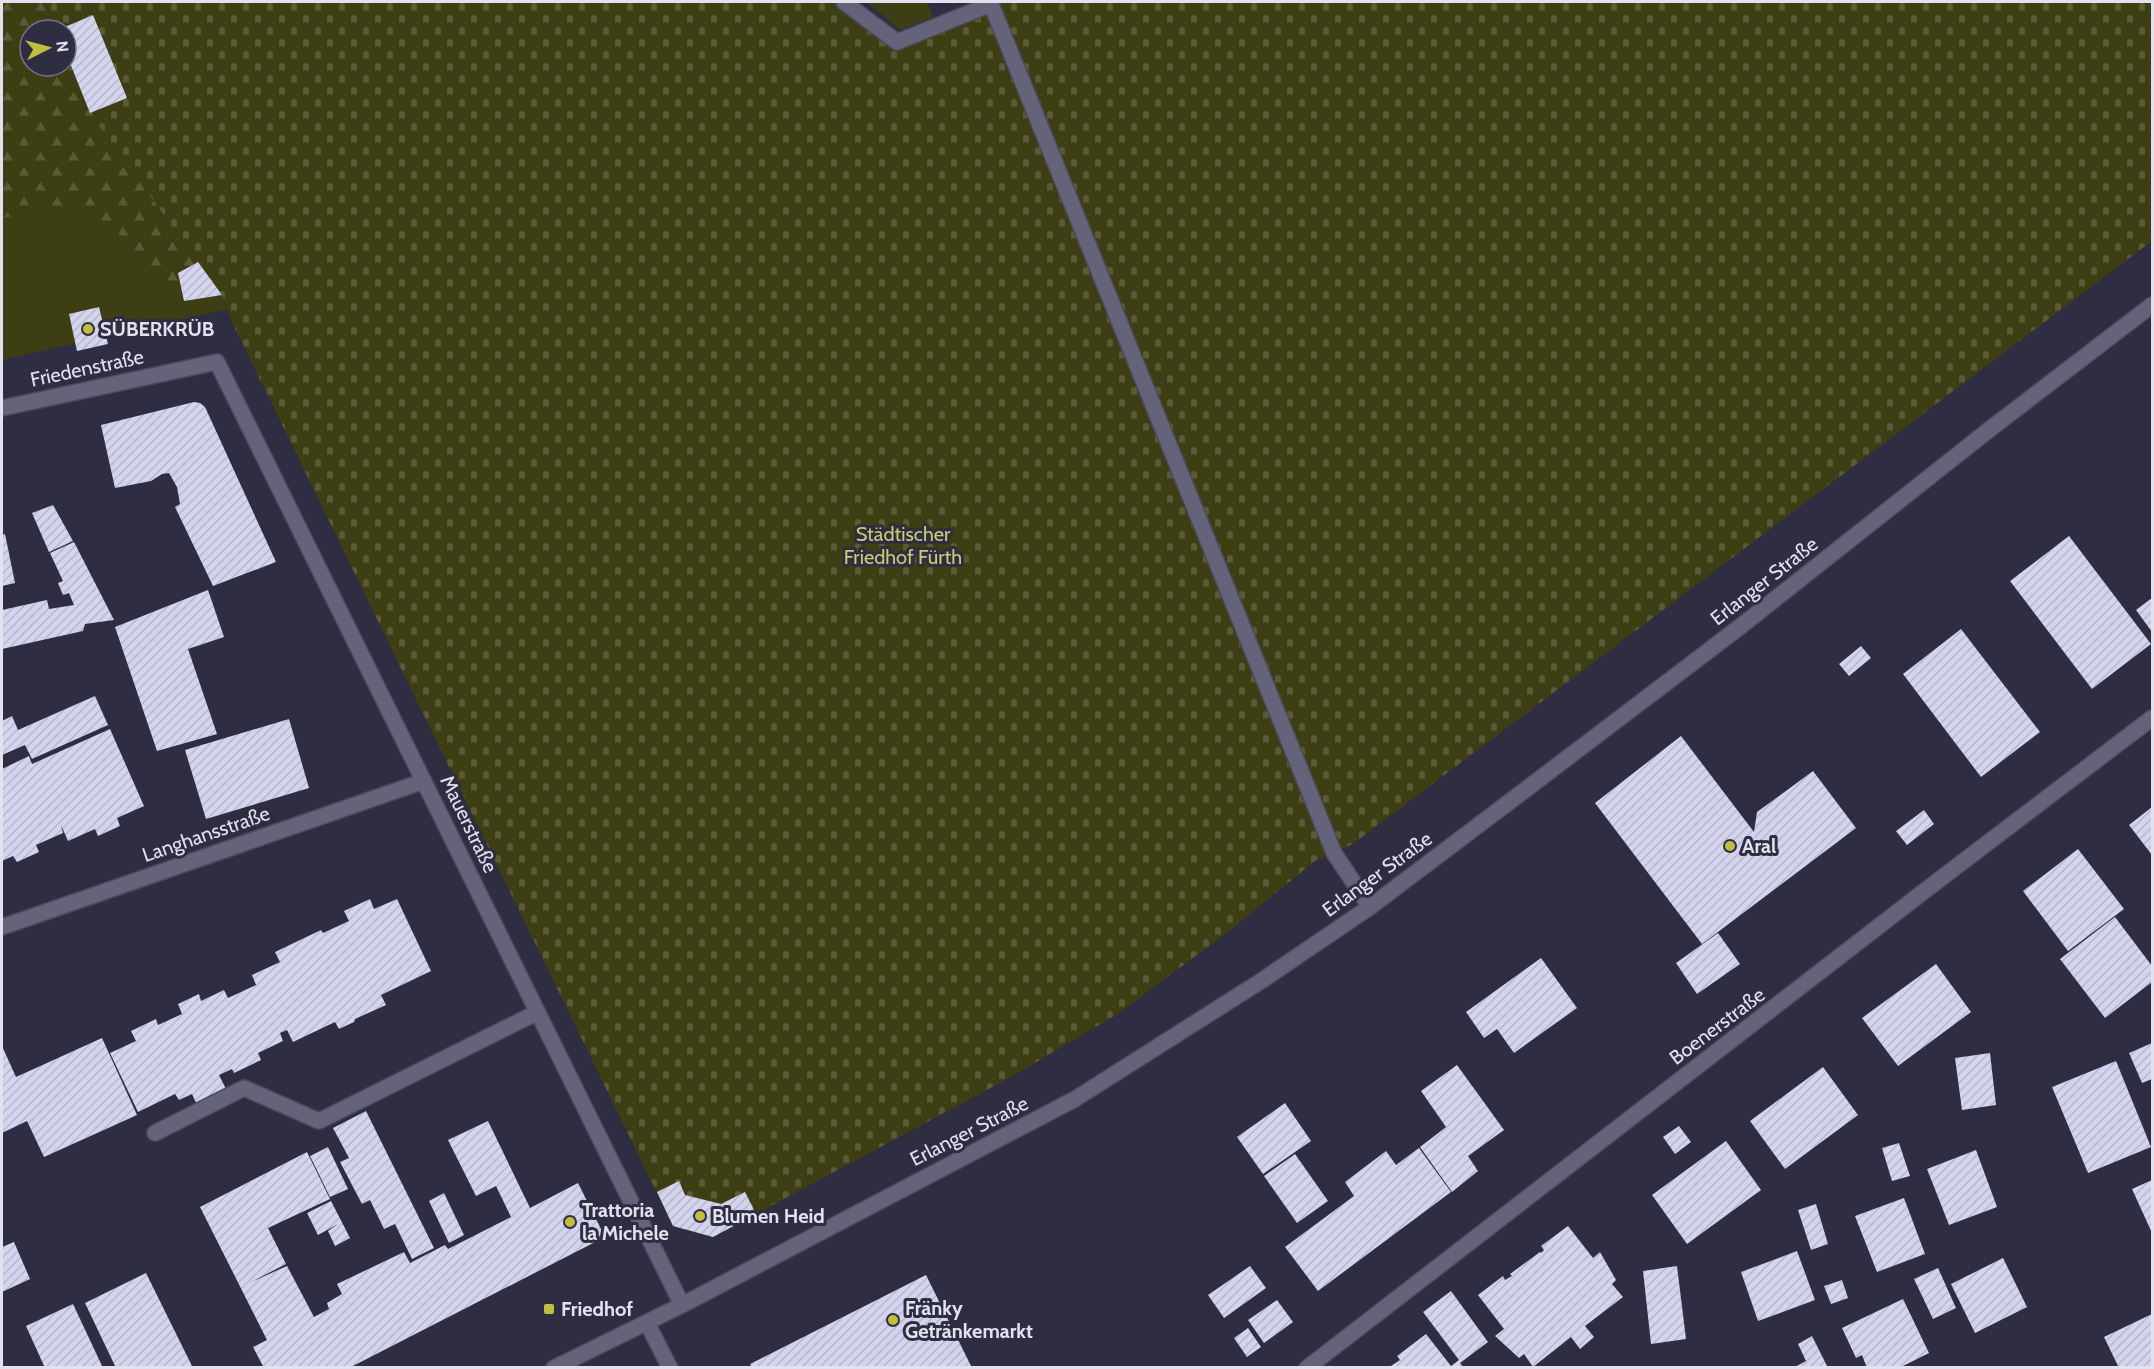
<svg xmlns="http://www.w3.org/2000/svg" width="2154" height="1369" font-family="Cabin,sans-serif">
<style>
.green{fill:#3e3e15}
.forest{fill:url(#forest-firs)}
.cemetery{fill:url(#cemetery-stones)}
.building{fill:url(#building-hatch)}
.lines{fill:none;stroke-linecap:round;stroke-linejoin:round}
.service-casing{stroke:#4b4a5b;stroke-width:18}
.minor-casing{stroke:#4b4a5b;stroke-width:18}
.secondary-casing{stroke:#4b4a5b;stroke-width:18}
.service{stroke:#64637a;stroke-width:15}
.minor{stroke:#64637a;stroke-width:15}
.secondary{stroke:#64637a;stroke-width:15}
.poi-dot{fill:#c0be41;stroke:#2e2d41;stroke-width:2}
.labels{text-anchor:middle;stroke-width:6;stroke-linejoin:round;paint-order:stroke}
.poi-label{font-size:20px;font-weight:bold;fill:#e2e2ef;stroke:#2e2d41;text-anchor:start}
.street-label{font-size:20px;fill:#e2e2ef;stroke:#2e2d41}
.park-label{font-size:20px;fill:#cbcb70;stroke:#2e2d41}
</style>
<defs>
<pattern id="forest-firs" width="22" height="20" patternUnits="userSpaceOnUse" patternTransform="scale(1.5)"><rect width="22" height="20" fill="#3e3e15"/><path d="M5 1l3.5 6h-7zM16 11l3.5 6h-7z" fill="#5a5a37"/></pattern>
<pattern id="cemetery-stones" width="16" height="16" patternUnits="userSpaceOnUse" patternTransform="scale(1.5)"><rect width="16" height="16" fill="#3e3e15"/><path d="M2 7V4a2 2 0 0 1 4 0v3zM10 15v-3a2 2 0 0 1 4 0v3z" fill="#5a5a37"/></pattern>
<pattern id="building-hatch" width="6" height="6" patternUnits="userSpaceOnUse" patternTransform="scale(1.5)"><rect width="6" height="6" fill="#d4d4ee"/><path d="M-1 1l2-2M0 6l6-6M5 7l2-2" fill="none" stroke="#b7b7cd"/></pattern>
</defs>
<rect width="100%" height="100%" fill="#2e2d41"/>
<path class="green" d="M2 2 30 30V66H66L222 295 227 309 2 360Z
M867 2H927L933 17 900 30Z"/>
<path class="forest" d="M2 2H105L58 30H30V66H66V53L90 113 198 262 181 282H155L110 223 62 208 2 218Z"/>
<path class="cemetery" d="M49 2H844L897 42 997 2H2152V241L1353 844 1315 861 1224 935 1119 1013 1011 1077 713 1237 673 1226 232 322 222 295 90 113 66 53V30H57Z"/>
<path class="building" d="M93 15 127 98 90 113 66 53V30H58Z
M198 262 222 295 184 301 178 273Z
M99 307 108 344 77 351 69 314Z
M194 402 200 403 205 407 276 562 213 586 175 507 180 504 177 487 169 473 162 474 151 481 115 488 101 425Z
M53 505 73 541 49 552 32 513Z
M5 534 15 583 2 586V535Z
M2069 536 2151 644 2092 689 2010 581Z
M74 542 114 620 85 624 83 631 2 649V610L47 600 49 609 74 605 69 593 63 595 58 583 63 581 50 553Z
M208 590 224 637 188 649 217 734 157 751 115 627Z
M2152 598V632L2136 610Z
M1961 629 2040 732 1981 777 1903 674Z
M1861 646 1871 658 1849 676 1839 664Z
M95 696 108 725 32 759 25 745 2 755V721L12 716 18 730Z
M289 719 309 788 206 819 185 750Z
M110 729 144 806 117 818 120 826 98 836 95 829 68 841 61 825 63 833 36 845 39 852 17 862 13 856 2 861V769L29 756 32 764Z
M1681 736 1754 832 1757 812 1813 771 1856 828 1702 944 1595 803Z
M2152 807V855L2129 825Z
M1924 810 1934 824 1907 845 1896 831Z
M2078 849 2124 909 2068 951 2023 891Z
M370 899 374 909 397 899 431 971 381 995 386 1005 355 1019 354 1022 339 1029 335 1022 293 1042 287 1030 280 1033 283 1041 258 1053 261 1060 234 1073 232 1069 219 1075 227 1091 197 1105 192 1094 179 1100 175 1094 138 1112 110 1053 136 1041 131 1031 156 1019 158 1025 182 1014 178 1004 199 994 201 1001 224 990 228 998 256 985 252 975 280 962 275 952 321 930 323 933 349 921 344 911Z
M2115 917 2152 966V982L2105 1018 2060 959Z
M1718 933 1740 964 1697 994 1676 963Z
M1541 958 1577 1008 1514 1053 1497 1029 1484 1038 1466 1012Z
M1936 964 1971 1012 1898 1066 1862 1018Z
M102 1038 137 1115 44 1157 27 1121 2 1133V1046L16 1077Z
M2152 1043V1079L2142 1083 2129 1053Z
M1990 1053 1996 1105 1962 1110 1955 1058Z
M2116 1061 2151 1147 2088 1173 2052 1087Z
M1457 1065 1504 1130 1468 1156 1478 1171 1452 1192 1420 1147 1446 1127 1421 1091Z
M1823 1067 1858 1115 1785 1169 1750 1121Z
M1285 1103 1311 1141 1263 1174 1237 1137Z
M366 1111 434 1248 412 1259 395 1224 384 1229 370 1200 362 1204 340 1162 349 1158 333 1128Z
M488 1121 530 1208 578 1183 605 1237 349 1368H264L253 1347 267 1340 200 1207 307 1152 330 1199 268 1228 286 1264 251 1282 287 1266 314 1317 329 1309 327 1303 342 1294 337 1284 404 1252 410 1263 445 1245 448 1249 511 1217 496 1186 476 1196 448 1140Z
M1679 1126 1691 1142 1675 1154 1663 1137Z
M1726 1141 1761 1190 1687 1244 1652 1195 1689 1168 1707 1192 1689 1168Z
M1899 1143 1910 1176 1892 1181 1882 1148Z
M328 1147 348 1189 330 1197 310 1156Z
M1419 1148 1451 1192 1318 1291 1285 1247 1354 1196 1345 1182 1386 1151 1396 1165Z
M1976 1150 1997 1207 1949 1225 1927 1169Z
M1295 1154 1328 1201 1297 1223 1264 1176Z
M2152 1180V1233L2132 1189Z
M679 1181 685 1195 721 1204 745 1192 756 1214 713 1237 673 1226 657 1192Z
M444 1193 464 1235 449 1243 429 1201Z
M1904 1198 1925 1254 1877 1272 1855 1216Z
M331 1201 350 1238 335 1246 328 1231 338 1224 318 1235 307 1213Z
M1816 1204 1828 1244 1811 1250 1798 1210Z
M1568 1226 1593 1258 1600 1252 1616 1280 1612 1284 1623 1297 1585 1326 1594 1337 1580 1349 1571 1337 1533 1367 1524 1354 1519 1358 1495 1336 1504 1329 1478 1295 1503 1276 1505 1280 1512 1276 1510 1274 1540 1252 1541 1253 1544 1250 1541 1246Z
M14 1242 30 1279 2 1292V1247Z
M1797 1251 1815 1300 1758 1321 1741 1272Z
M2003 1258 2027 1307 1975 1333 1951 1284Z
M1250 1266 1266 1288 1224 1318 1208 1295Z
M1677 1266 1686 1339 1651 1344 1643 1271Z
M1938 1268 1956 1308 1933 1319 1914 1279Z
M146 1273 193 1368H116L85 1303Z
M926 1275 972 1368H752L750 1364Z
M1842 1280 1848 1298 1831 1304 1824 1286Z
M1451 1291 1488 1342 1460 1363 1464 1368H1388L1400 1360 1397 1356 1426 1334 1451 1366 1459 1360 1423 1312Z
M1903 1299 1929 1353 1899 1368H1867L1862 1355 1856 1358 1842 1328Z
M1277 1300 1293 1322 1264 1343 1248 1320Z
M73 1304 103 1368H45L26 1326Z
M2152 1314V1368H2119L2104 1337Z
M1248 1328 1261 1347 1247 1357 1234 1338Z
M1812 1336 1828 1368H1793L1806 1361 1798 1344Z"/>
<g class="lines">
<defs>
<path id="service" d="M844 2 897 42 991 4 1334 853 1370 907
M155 1133 244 1088 319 1121 536 1013"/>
<path id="minor" d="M2 408 217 362 682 1305
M2 927 424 781
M647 1323 670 1368
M1307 1368 1927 889 2152 718"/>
<path id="secondary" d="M554 1368 682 1305 1075 1099 1261 981 1370 907 1533 784 1741 626 1990 429 2152 305"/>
</defs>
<use href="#service" class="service-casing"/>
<use href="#minor" class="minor-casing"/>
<use href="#secondary" class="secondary-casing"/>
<use href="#service" class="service"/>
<use href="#minor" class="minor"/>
<use href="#secondary" class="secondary"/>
</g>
<g class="poi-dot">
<circle cx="88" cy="329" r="6"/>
<circle cx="1730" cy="846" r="6"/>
<circle cx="700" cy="1216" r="6"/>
<circle cx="570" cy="1222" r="6"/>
<rect x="543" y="1303" width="12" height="12" rx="3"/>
<circle cx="893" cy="1320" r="6"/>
</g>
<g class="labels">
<g class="poi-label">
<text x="100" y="336">SÜBERKRÜB</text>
<text x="1742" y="853">Aral</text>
<text x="582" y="1217">Trattoria<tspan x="582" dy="23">la Michele</tspan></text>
<text x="712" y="1223">Blumen Heid</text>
<text x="905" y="1315">Fränky<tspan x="905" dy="23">Getränkemarkt</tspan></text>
<text x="561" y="1316">Friedhof</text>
</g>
<g class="street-label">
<text transform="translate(87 368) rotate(-12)" y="7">Friedenstraße</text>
<text transform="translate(1764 581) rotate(-38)" y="7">Erlanger Straße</text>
<text transform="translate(469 824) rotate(64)" y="7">Mauerstraße</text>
<text transform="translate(206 834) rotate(-19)" y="7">Langhansstraße</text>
<text transform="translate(1377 874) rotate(-36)" y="7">Erlanger Straße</text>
<text transform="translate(1717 1026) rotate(-37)" y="7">Boenerstraße</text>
<text transform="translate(969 1131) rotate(-27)" y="7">Erlanger Straße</text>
</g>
<g class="park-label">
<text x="903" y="541">Städtischer<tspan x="903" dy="23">Friedhof Fürth</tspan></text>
</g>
</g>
<rect width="2154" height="1369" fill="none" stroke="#e2e2ef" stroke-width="6"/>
<g transform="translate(48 48) rotate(84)"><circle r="28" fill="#2e2d41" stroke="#767587" stroke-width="1.5"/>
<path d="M0-4.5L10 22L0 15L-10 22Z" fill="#c0be41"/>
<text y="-9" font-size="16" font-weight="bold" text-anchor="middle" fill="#e2e2ef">N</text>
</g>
</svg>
